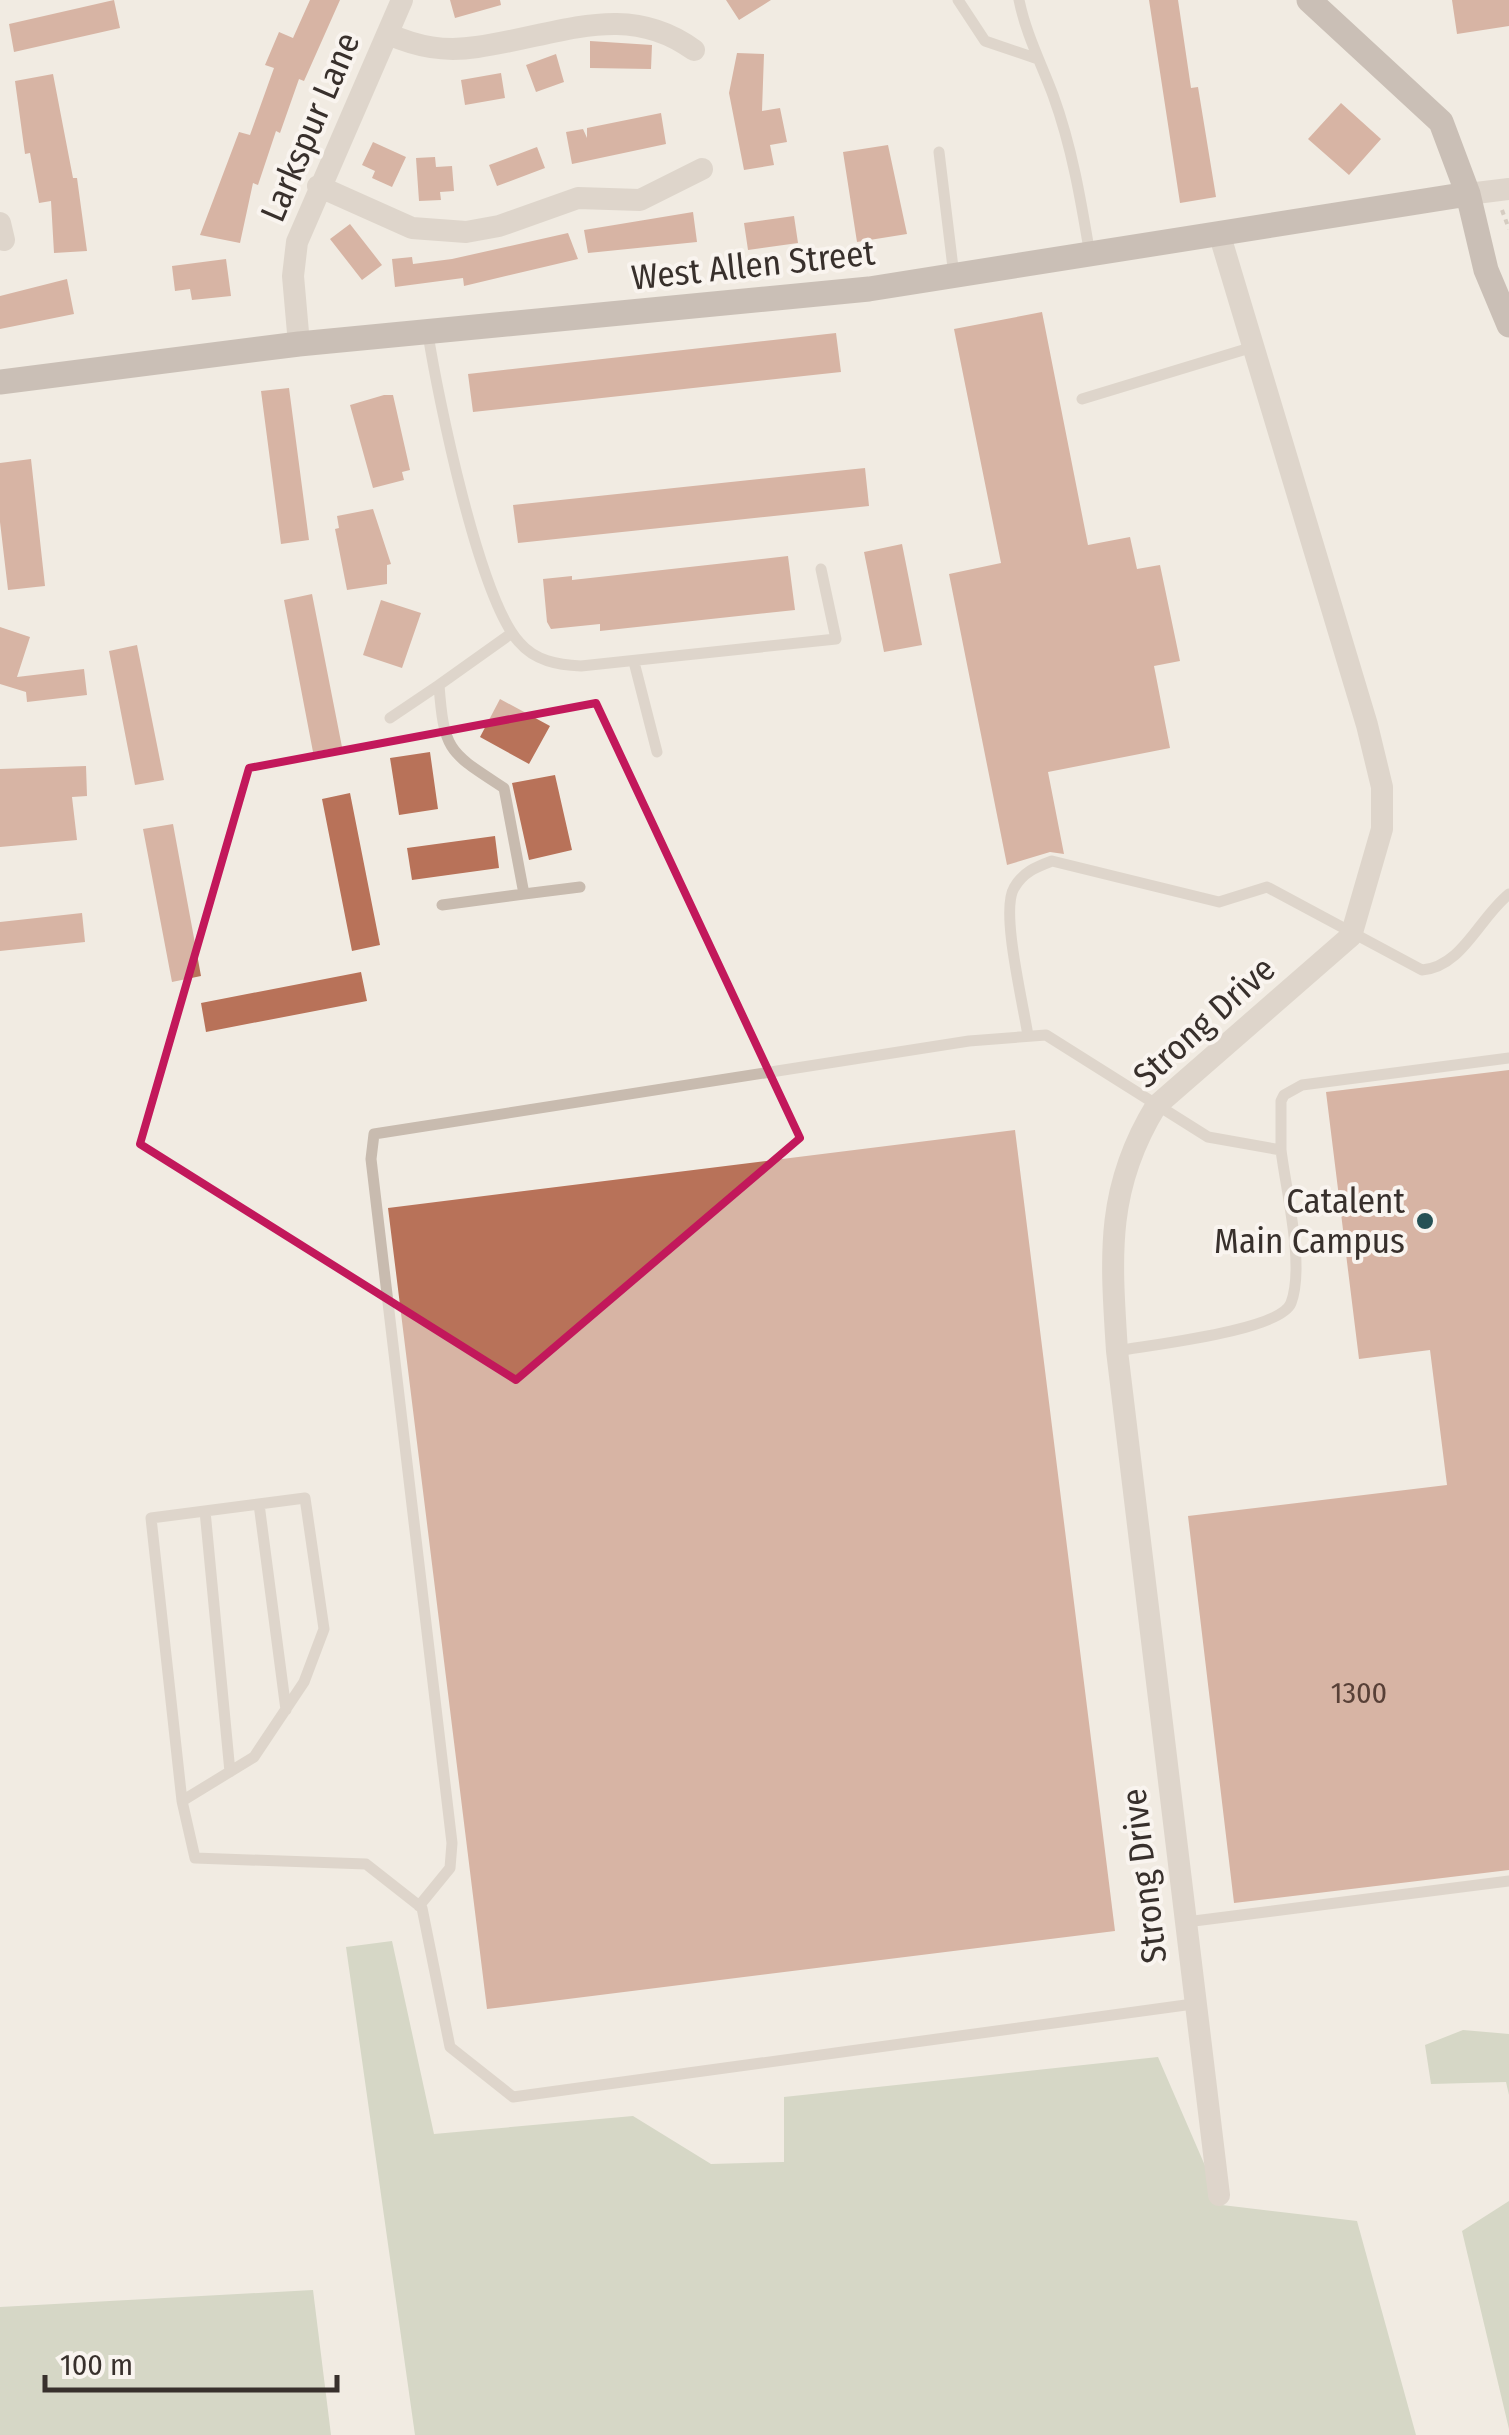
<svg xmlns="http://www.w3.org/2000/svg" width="1509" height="2435" font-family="'Fira Sans Condensed',sans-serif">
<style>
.green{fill:#b5bfa4}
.building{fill:#b87259}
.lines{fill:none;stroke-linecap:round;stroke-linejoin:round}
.path{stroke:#b4a699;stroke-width:4;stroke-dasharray:5 5;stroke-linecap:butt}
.lane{stroke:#c8bbaf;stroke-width:11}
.street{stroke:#c8bbaf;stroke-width:22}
.secondary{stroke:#9c8b81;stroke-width:25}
.marked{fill:none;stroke:#c2185b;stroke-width:8;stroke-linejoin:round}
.poi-dot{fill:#265155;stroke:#f9f4ef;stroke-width:4}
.labels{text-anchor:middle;stroke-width:8;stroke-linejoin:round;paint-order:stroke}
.number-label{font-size:30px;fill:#584037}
.street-label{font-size:35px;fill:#38302c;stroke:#f9f4ef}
.poi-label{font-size:35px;fill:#38302c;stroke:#f9f4ef;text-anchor:end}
</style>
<rect width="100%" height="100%" fill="#f1ebe2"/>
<path class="green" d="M392 1941 434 2134 633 2116 711 2164 784 2162V2097L1158 2057 1222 2205 1357 2221 1416 2435H415L346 1947Z
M1463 2030 1509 2034V2095L1506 2082 1431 2084 1425 2045Z
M1509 2201V2429L1462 2231Z
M313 2290 331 2435H0V2307Z"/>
<path class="building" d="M114 0 120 28 14 52 9 24Z
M310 0H340L304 81 299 79 280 133 276 131 258 185 253 183 240 243 200 235 239 132 250 135 274 68 265 65 279 32 293 38Z
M450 0H500L501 5 455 18Z
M726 0H771L739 20Z
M1149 0H1178L1191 88 1198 87 1216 197 1180 203Z
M1452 0H1509V26L1457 34Z
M590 41 652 45 651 69 590 68Z
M737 53 764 54 762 111 780 108 787 142 770 145 774 165 744 170 729 93Z
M556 54 564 82 536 92 526 65Z
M501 73 505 98 465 105 461 80Z
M53 74 73 178H77L87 251 54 253 51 201 39 203 30 153 25 154 15 81Z
M1341 103 1381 139 1349 175 1308 139Z
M661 113 666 144 572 164 566 132 583 129 587 138V128Z
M373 142 406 157 392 187 372 178 375 171 362 165Z
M888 145 907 234 857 242 843 152Z
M537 147 545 168 497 186 489 165Z
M435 157 436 167 452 166 454 191 440 192 441 200 419 201 416 158Z
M693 212 697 242 588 253 584 230Z
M794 216 798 243 748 250 744 223Z
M350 224 382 265 362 280 330 239Z
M568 233 578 259 464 286 463 278 395 287 392 259 412 257 413 264 452 259Z
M226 259 231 296 192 300 190 289 175 291 172 266Z
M67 279 74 314 0 329V296Z
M1042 312 1088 545 1130 537 1137 569 1160 565 1180 661 1154 666 1170 748 1048 772 1064 854 1050 852 1007 865 949 574 1001 563 954 329Z
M836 333 841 372 473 412 468 374Z
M289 388 309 540 281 544 261 391Z
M384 395H393L410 470 402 472 404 480 373 488 350 405Z
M31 459 45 586 8 590 0 522V463Z
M865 468 869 506 518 543 513 505Z
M373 509 391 564 387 565V584L347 590 335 529 339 528 337 516Z
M902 544 922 645 884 652 864 552Z
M788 556 795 610 600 631V624L551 629 547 622 543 579 572 576V580Z
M312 594 342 747 313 752 284 600Z
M381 600 421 613 402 668 363 655Z
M0 627 30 637 17 677 84 669 87 695 27 702 26 692 0 684Z
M137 645 164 780 135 785 109 651Z
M500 699 550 726 529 764 480 737Z
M430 752 438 809 399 815 390 758Z
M86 766 87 796 72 797 77 840 0 847V769Z
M555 775 572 850 529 860 512 783Z
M350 793 380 945 352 951 322 799Z
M173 824 201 976 172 982 143 829Z
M495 836 499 868 412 880 407 848Z
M82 913 85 942 0 951V922Z
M361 972 367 1001 206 1032 201 1003Z
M1509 1070V1870L1234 1903 1188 1516 1447 1485 1430 1350 1359 1359 1326 1092Z
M1015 1130 1115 1931 487 2009 388 1208Z"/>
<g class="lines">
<path class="path" d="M1502 210 1509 229"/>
<path class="lane" d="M958 0 985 41 1038 59
M1019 0C1026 34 1041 63 1053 95 1072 147 1081 201 1090 255
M939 152 954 276
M428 334C438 398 479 598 519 642 535 661 558 665 581 666L836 639 821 569
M1082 399 1253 347
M512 633 439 685C444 752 449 752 504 788L524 894 580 887
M634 662 657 752
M390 718 439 685
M442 905 524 894
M1028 1036C1024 1007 1000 911 1014 888 1023 872 1036 867 1052 861L1219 902 1267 887 1422 970C1462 967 1479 918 1509 894
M1281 1150V1101L1284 1095 1302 1085 1509 1058
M259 1504 286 1710
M205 1511 230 1772
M182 1801 254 1757 304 1682 324 1629 305 1498 151 1518 181 1792 182 1801 195 1858 366 1864 422 1908 450 2047 513 2097 1193 2004
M419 1906 450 1868 452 1843 371 1159 374 1134 969 1041 1046 1035 1208 1137 1281 1150C1286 1191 1305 1266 1291 1303 1280 1331 1149 1345 1117 1351
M1186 1922 1509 1881"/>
<path class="street" d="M388 34C418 47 444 52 477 47 561 35 626 0 694 50
M318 186 412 228 466 232 499 226 578 198 640 200 702 169
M1468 194 1509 189
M0 223 4 240
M299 344 293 276 297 242 402 0
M1219 2195 1117 1351C1111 1257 1105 1189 1156 1106L1351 936 1382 829V787L1367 725 1220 236"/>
<path class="secondary" d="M1309 0 1441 122 1468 194 1486 270 1509 325
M0 382 299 344 869 289 1468 194"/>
</g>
<path d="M0 0H1509V2435H0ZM596 703 800 1138 516 1380 140 1144 249 768Z" fill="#f1ebe2" fill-opacity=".55" fill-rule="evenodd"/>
<path class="marked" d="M596 703 800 1138 516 1380 140 1144 249 768Z"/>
<circle class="poi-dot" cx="1425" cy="1221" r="10"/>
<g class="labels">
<g class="number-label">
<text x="1359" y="1703">1300</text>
</g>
<g class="street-label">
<text transform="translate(310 127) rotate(-67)" y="12">Larkspur Lane</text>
<text transform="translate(753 265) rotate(-6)" y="12">West Allen Street</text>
<text transform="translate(1204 1022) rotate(-42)" y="12">Strong Drive</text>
<text transform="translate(1144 1876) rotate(-97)" y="12">Strong Drive</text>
</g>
<g class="poi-label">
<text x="1405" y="1213">Catalent<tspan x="1405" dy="40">Main Campus</tspan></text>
</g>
</g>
<path d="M45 2375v15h292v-15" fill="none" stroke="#38302c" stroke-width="5"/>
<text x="60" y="2375" font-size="30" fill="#38302c" stroke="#f9f4ef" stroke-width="8" paint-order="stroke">100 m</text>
</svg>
